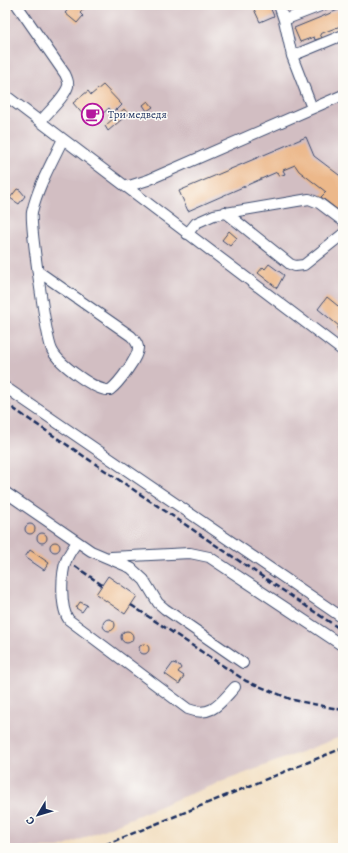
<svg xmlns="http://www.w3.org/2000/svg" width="348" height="853" font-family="Alegreya,serif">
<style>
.industrial{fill:#d2bec2}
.building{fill:#ecb88a}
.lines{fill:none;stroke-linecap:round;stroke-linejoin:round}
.minor-casing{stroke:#3b496d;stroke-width:12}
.minor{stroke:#fff;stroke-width:10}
.rail{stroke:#1b2f5e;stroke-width:2.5;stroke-dasharray:6 3;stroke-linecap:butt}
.labels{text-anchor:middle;stroke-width:3;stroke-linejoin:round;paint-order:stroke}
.poi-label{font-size:11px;fill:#1b2f5e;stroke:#fdfcf7;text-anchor:start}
</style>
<rect width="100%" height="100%" fill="#fdfcf7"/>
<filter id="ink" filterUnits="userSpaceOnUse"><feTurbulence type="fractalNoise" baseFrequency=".025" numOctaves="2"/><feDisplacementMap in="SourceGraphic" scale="8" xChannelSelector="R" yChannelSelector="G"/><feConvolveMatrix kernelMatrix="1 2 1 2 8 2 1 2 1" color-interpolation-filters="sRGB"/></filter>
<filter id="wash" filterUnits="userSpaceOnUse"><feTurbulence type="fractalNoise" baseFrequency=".012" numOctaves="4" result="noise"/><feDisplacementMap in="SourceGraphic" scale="16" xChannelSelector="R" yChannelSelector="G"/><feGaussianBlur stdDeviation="0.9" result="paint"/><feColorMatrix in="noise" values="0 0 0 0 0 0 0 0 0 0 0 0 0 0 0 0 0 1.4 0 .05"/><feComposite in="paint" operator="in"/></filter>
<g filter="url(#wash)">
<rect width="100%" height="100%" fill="#f2dec0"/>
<path class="industrial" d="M16 5H343V736L177 799 60 848H5V20Z"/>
<g id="blocks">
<path class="building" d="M72 5H87L80 13 83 16 77 23 65 13Z
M252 5H269L274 16 260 22Z
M343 8V25L320 34 322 38 315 40 314 37 300 42 294 28Z
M103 85 122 105 117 110 116 109 112 112 109 108 91 124 73 103 88 91 91 95Z
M148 101 153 107 147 111 143 105Z
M124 109 128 114 108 131 105 126Z
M306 137 314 156 343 178V214L321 197 326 192 299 171 295 165 283 170 285 174 279 176 277 172 188 211 179 191Z
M17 189 20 190 25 196 19 204 10 198Z
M229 231 237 238 230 246 222 240Z
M269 264 284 275 277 288 258 273 263 267 265 269Z
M327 297 343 310V333L337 329 339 326 318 309Z
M25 529a5 5 0 1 1 10 0a5 5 0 1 1-10 0Z
M37 538a5 5 0 1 1 10 0a5 5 0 1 1-10 0Z
M50 547a5 5 0 1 1 10 0a5 5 0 1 1-10 0Z
M30 550 49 563 44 570 25 557Z
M108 576 137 596 125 614 96 594Z
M80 602 87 605 82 612 76 608Z
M103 625a6 6 0 1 1 12 0a6 6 0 1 1-12 0Z
M121 637a6 6 0 1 1 12 0a6 6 0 1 1-12 0Z
M139 649a5 5 0 1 1 10 0a5 5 0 1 1-10 0Z
M173 663 179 665 181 668 178 672 184 676 179 684 165 674Z"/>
</g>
</g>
<g filter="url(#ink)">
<use href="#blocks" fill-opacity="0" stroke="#3b496d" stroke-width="1"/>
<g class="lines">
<defs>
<path id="minor" d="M17 5 65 74C67 78 69 82 68 86 65 97 47 113 40 122
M279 5 284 20 292 56 312 108
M284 20 323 5
M292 56 343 35
M5 95 343 351
M126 187 148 180 343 95
M225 212 290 264 295 266 304 265 343 234
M187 234 196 223 214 215 309 199 319 203 343 221
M39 272 131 336C134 339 137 342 138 347 139 357 118 384 110 390 96 392 58 363 52 350 46 338 30 224 32 212 38 186 52 162 63 139
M5 387 343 618
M5 492 91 551 131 568 144 580 158 603 165 609 243 663
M77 542C73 548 68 554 66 561 61 574 60 609 69 620L188 709C212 718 220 703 235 687
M111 557 190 553 209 557 343 646"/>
</defs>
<use href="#minor" class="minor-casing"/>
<use href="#minor" class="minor"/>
<path class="rail" d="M5 403 343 631
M75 566 102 585
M131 605 246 681 293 700 343 710
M97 848 343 748"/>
</g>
</g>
<defs>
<symbol id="cafe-ring" viewBox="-11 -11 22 22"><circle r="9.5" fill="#fdfcf7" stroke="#b5179e" stroke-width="1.5"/><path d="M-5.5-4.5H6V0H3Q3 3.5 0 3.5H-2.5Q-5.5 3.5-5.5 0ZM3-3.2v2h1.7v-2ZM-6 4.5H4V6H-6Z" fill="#b5179e"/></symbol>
</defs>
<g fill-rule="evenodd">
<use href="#cafe-ring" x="80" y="102" width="25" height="25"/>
</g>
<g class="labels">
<g class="poi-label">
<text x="108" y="118">Три медведя</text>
</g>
</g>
<rect width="348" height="853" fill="none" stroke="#fdfcf7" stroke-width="20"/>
<g transform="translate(38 815) rotate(232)" stroke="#fdfcf7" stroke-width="3" paint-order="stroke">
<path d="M0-3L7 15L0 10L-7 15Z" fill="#1b2f5e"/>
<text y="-6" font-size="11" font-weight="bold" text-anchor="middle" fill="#1b2f5e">С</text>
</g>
</svg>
